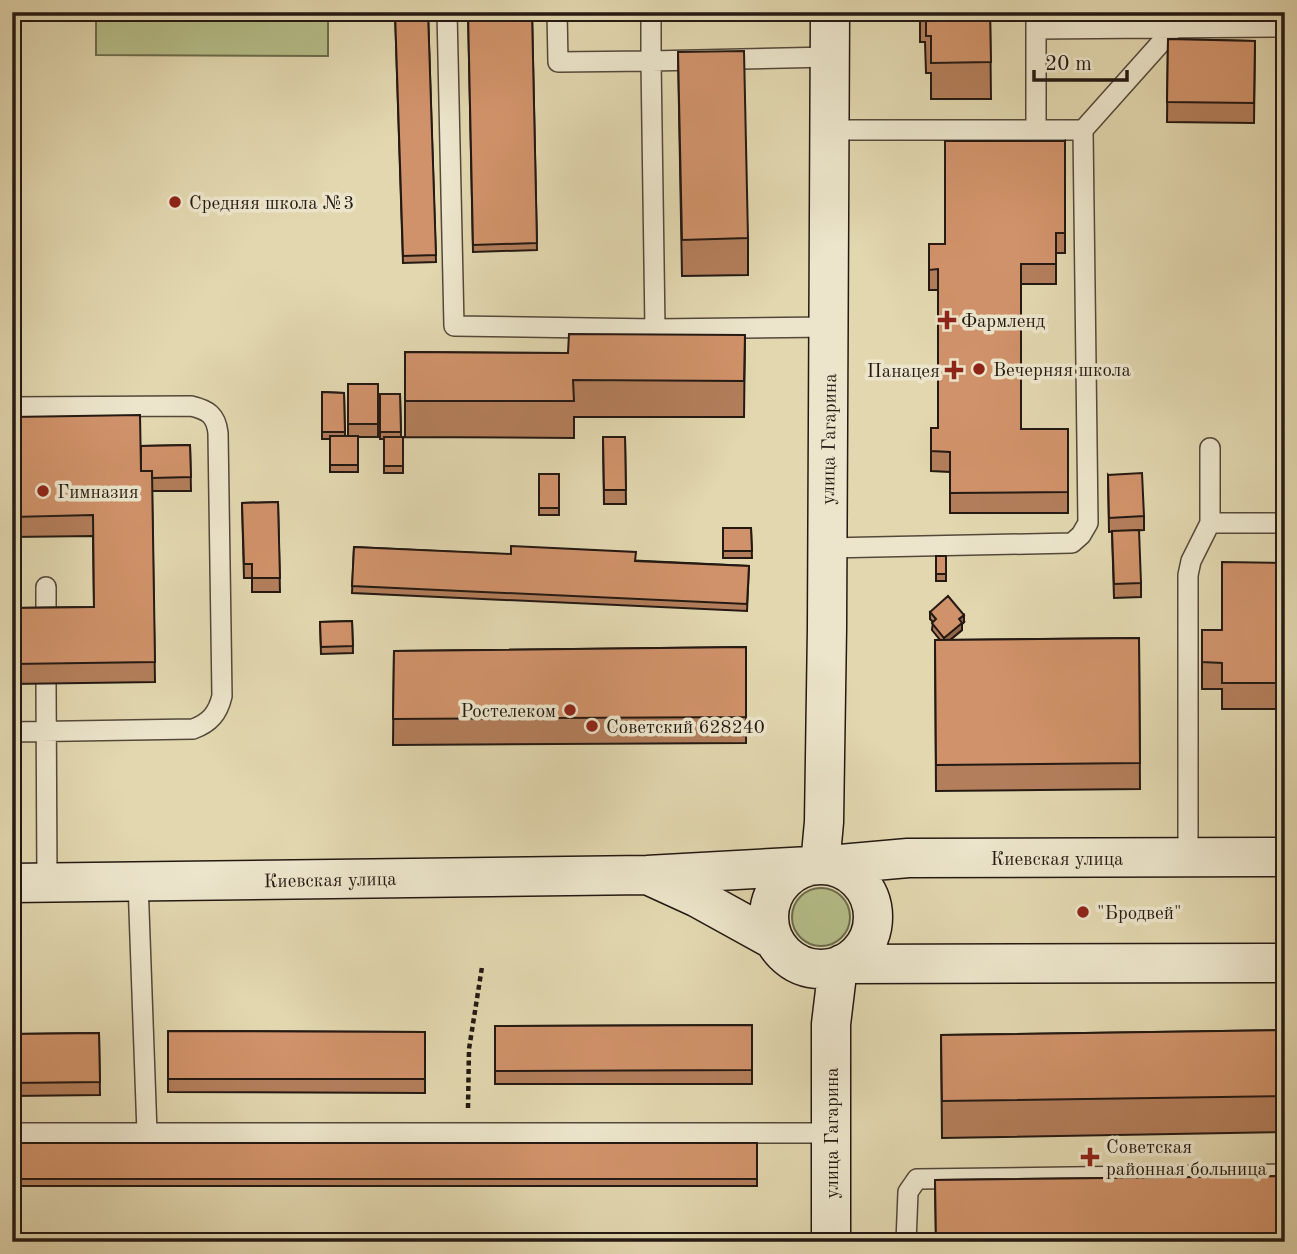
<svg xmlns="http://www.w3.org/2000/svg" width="1297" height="1254" font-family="'Old Standard TT',serif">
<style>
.green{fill:#b5be89;stroke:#6c6c4e;stroke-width:2}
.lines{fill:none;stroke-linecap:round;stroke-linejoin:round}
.lane-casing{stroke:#54483a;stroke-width:22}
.secondary-casing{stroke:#241913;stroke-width:41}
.path{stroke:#241913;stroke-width:4.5;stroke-dasharray:5 3.5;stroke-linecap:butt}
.lane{stroke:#ece5cb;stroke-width:19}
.secondary{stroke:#ece5cb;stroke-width:38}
.wall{fill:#b37e5b;stroke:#241913;stroke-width:2}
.shaded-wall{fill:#92664a;stroke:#241913;stroke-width:2}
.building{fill:#d0926a;stroke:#241913;stroke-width:2}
.poi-dot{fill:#8f2418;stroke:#ece5cb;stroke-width:2.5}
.labels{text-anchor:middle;stroke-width:7;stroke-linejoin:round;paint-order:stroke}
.poi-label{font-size:19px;fill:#241913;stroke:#ece5cb;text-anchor:start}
.street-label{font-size:19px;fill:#241913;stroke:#ece5cb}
</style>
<rect width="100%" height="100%" fill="#e2d7af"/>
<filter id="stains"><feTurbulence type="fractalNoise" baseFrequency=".00286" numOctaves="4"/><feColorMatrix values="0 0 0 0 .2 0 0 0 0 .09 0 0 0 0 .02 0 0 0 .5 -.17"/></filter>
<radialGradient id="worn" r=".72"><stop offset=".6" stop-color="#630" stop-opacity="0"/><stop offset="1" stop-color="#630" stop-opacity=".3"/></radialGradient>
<path class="green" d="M96 12H328V56L96 55Z
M792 917a29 29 0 1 1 58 0a29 29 0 1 1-58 0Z"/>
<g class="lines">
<defs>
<path id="lane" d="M447 12 454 326 655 329
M557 12 558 62 651 61V12
M1036 12V130
M1036 29 1282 27 1285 29
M830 130H1083L1175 27V12
M829 327 655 329 651 61 830 57
M12 407 191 406C208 410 216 415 218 433L222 696C218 713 210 723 193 729L12 732
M1210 523V448
M827 548 1072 543 1081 535 1088 523 1083 130
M46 628V587
M46 684 47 882
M1188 858V575L1191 561 1210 523H1285
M138 882 147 1133
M12 1133H831
M906 1242 908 1192 917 1179 1285 1174"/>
<path id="secondary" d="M820 865 824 822 827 628 830 12
M829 865 908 858 1285 857
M769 917a52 52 0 1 1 104 0a52 52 0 1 1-104 0Z
M652 877 698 898 774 940
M12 883 647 875 810 866
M842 964 1285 963
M831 1242V1024L838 966"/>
</defs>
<use href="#lane" class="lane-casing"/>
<use href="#secondary" class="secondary-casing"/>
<path class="path" d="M468 1108 469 1049 482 967"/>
<use href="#lane" class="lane"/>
<use href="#secondary" class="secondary"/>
</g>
<path class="wall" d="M395 12H428L436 262 403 263Z
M468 12H532L537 250 473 252Z
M676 12H742V18L676 19Z
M920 12H990L991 99H931V73H926L925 42H920Z
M1168 39 1255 41 1254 123 1167 122Z
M678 52 748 238V275L682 276Z
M1065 141V253H1056V284H1021V429H1068V513H950V472L931 471V428H938V290H929V244H945Z
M745 335 744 417H574V438L405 437V352L568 353Z
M348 384H378V437H358V472H330V439H322V392L344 393 345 436H348Z
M380 394H400L401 437H403V473H384V439H380Z
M12 417 141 446 190 445 191 491H152L155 682 12 684V608L94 607 93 536 12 537Z
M603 437H625L626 504H604Z
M539 474H559V515H539Z
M1108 475 1144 516V530L1109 532Z
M278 502 280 592H252V578H244L242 503Z
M723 528H751L752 558H723Z
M1112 531 1141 583V597L1114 598Z
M354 547 749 566 747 611 352 593Z
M936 556H946V581H936Z
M1285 563V709H1222V689H1202V630H1222Z
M930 612 964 622 962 624V630L950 640 1139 638 1140 789 936 791 935 640H940L932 630 933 622 930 619Z
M352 621 353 653 321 654 320 622Z
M746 647V743L393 745 394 651Z
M752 1025V1084H495V1026Z
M1285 1030V1132L942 1138 941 1035Z
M168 1031 425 1032V1093L168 1092Z
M99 1033 100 1095 12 1096V1034Z
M12 1143H757V1186H12Z
M1285 1176V1242H936L935 1180Z"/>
<path class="shaded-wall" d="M964 615V622L962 624V630L944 645V638L959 619Z"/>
<path class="building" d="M395 12H428L436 255 403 256Z
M468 12H532L537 243 473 245Z
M926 12H990L991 62 931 63V36H926Z
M1168 39 1255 41 1254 103 1167 102Z
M744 51 748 238 682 240 678 52Z
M945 141H1065V233H1056V264H1021V429H1068V492L950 493V452L931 451V428H938V269L929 270V244H945Z
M569 334 745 335 744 381 573 380 574 401H405V352L568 353Z
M348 384H378V424H348Z
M322 392 344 393 345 432H322Z
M380 394H400L401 432H380Z
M140 415 141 471H152L155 662 12 664V608L94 607 93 515 12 517V417Z
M330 436H358V465H330Z
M384 437H403V466H384Z
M603 437H625L626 490H604Z
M190 445 191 477 152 478V471H141V446Z
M1142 473 1144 516 1109 518 1108 475Z
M539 474H559V508H539Z
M278 502 280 578H252V564H244L242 503Z
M723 528H751L752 551H723Z
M1139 530 1141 583 1114 584 1112 531Z
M511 546 636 552 635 561 749 566 747 604 352 586 354 547 511 554Z
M936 556H946V574H936Z
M1222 562 1285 563V683H1222V663L1202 662V630H1222Z
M948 596 964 615 959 619 962 623 944 638 932 623 936 619 930 612Z
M352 621 353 646 321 647 320 622Z
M1139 638 1140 763 936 765 935 640Z
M746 647V717L393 719 394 651Z
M752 1025V1070L495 1071V1026Z
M1285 1030V1096L942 1101 941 1035Z
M168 1031 425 1032V1079H168Z
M99 1033 100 1082 12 1083V1034Z
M12 1143H757V1179H12Z
M1285 1176V1239L1266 1240V1242H1211V1240L936 1242 935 1180Z"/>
<g class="poi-dot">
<circle cx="175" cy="202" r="7"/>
<path d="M943.5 309.5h7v7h7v7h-7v7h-7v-7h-7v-7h7z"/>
<circle cx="979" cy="369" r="7"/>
<path d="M950.5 359.5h7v7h7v7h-7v7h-7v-7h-7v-7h7z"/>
<circle cx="43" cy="491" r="7"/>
<circle cx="570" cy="710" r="7"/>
<circle cx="592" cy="726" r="7"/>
<circle cx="1083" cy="912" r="7"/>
<path d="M1086.5 1146.5h7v7h7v7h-7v7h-7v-7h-7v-7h7z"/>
</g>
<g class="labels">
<g class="poi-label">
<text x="189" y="209">Средняя школа №3</text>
<text x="961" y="327">Фармленд</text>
<text x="993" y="376">Вечерняя школа</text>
<text x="940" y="377" text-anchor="end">Панацея</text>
<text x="57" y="498">Гимназия</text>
<text x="556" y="717" text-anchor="end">Ростелеком</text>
<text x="606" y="733">Советский 628240</text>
<text x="1097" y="919">"Бродвей"</text>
<text x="1106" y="1153">Советская<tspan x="1106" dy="22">районная больница</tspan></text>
</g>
<g class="street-label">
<text transform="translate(828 439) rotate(-89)" y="7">улица Гагарина</text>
<text x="1057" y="865">Киевская улица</text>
<text transform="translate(330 879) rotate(-1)" y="7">Киевская улица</text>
<text transform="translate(831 1133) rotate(-90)" y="7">улица Гагарина</text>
</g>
</g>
<rect width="1297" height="1254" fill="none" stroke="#e2d7af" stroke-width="42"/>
<rect x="14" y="14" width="1269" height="1226" fill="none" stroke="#241913" stroke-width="3.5"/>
<rect x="21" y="21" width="1255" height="1212" fill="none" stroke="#241913" stroke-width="2"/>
<path d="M1034 70v10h93v-10" fill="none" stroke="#241913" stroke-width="3.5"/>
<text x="1045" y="70" font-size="21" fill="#241913" stroke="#ece5cb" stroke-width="5" paint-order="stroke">20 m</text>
<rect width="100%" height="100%" filter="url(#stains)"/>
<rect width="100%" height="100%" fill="url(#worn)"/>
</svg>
